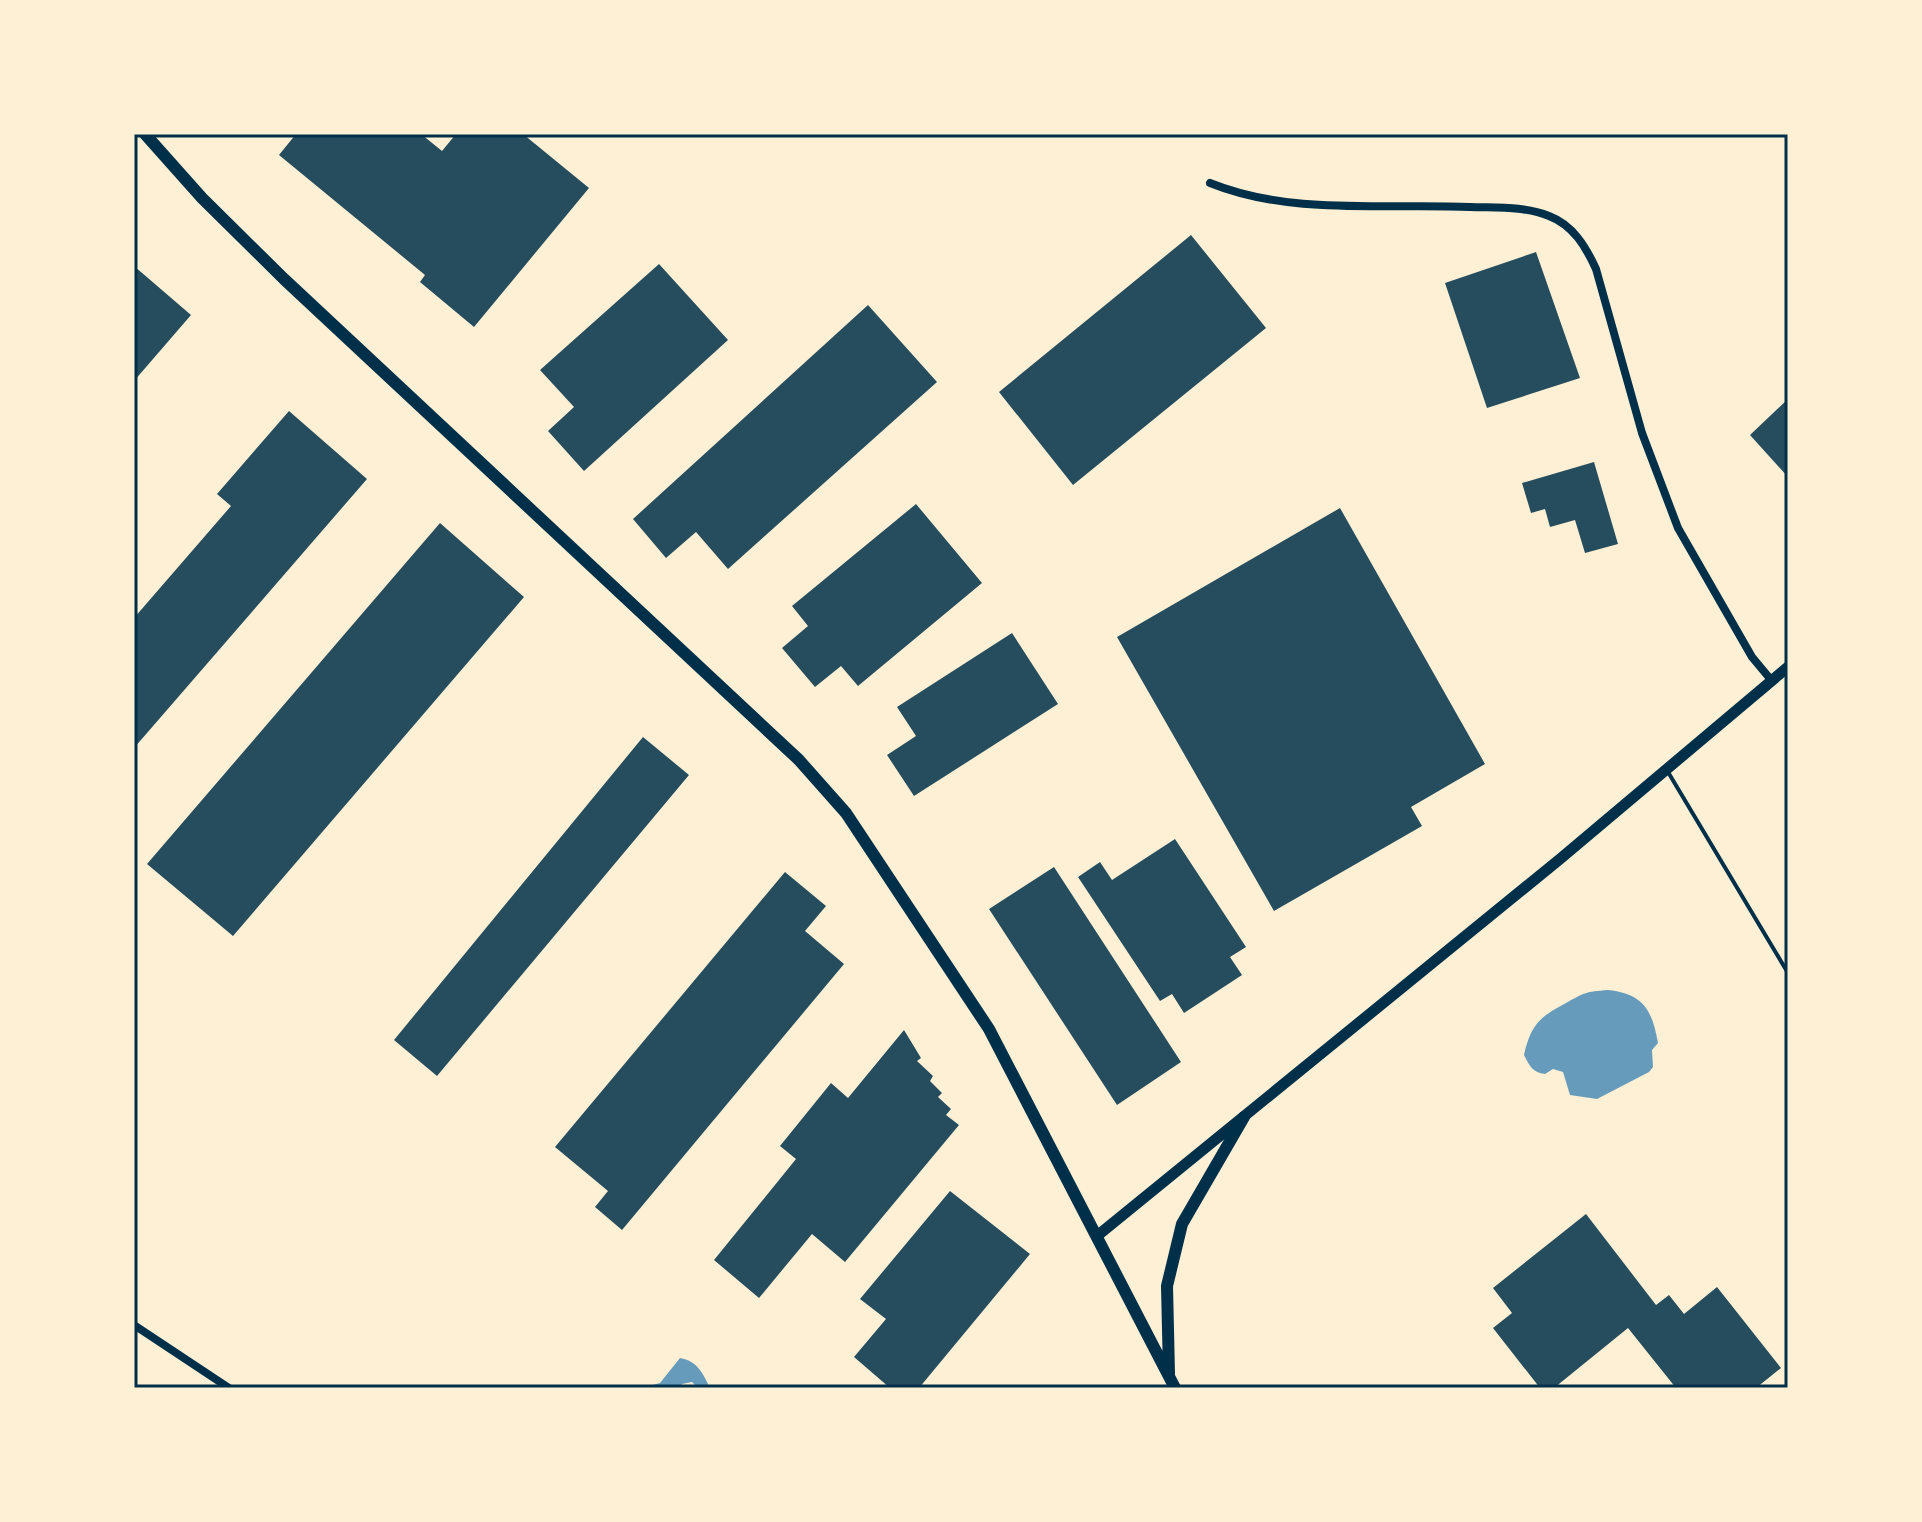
<svg xmlns="http://www.w3.org/2000/svg" width="1922" height="1522" font-family="Helvetica,sans-serif">
<style>
.water{fill:#669bbc}
.building{fill:#264d5e}
.lines{fill:none;stroke-linecap:round;stroke-linejoin:round}
.service{stroke:#003049;stroke-width:4}
.minor{stroke:#003049;stroke-width:8}
.tertiary{stroke:#003049;stroke-width:11}
.secondary{stroke:#003049;stroke-width:12}
.neatline{fill:none;stroke:#003049;stroke-width:3}
</style>
<rect width="100%" height="100%" fill="#fdf0d5"/>
<path class="water" d="M1608 990C1644 994 1652 1010 1658 1043L1652 1050 1653 1067 1649 1072 1597 1099 1570 1095 1563 1072 1553 1069 1545 1074C1533 1073 1529 1065 1524 1055 1531 1024 1540 1017 1566 1003 1586 992 1585 992 1608 990Z
M680 1358C697 1361 703 1373 710 1388H698L692 1382 682 1384 681 1388H642L660 1383Z"/>
<path class="building" d="M296 134H421L442 151 456 134H523L589 188 474 327 420 282 425 275 279 155Z
M1191 235 1266 328 1073 485 999 392Z
M1536 252 1580 378 1487 408 1445 283Z
M659 264 728 340 584 471 548 431 574 407 540 370Z
M134 266 191 315 134 381Z
M868 305 937 382 728 569 696 532 666 558 633 519Z
M1788 399V477L1750 435Z
M289 411 367 479 134 748V618L231 506 217 494Z
M1594 462 1618 544 1585 553 1575 520 1550 527 1545 509 1531 513 1522 483Z
M916 504 982 583 858 686 841 666 815 687 782 648 808 626 792 606Z
M1340 508 1485 764 1411 807 1422 826 1274 911 1117 637Z
M440 523 524 597 233 936 147 864Z
M1012 633 1058 704 914 796 887 755 916 736 897 707Z
M643 737 689 775 437 1076 394 1040Z
M1175 839 1246 947 1230 957 1242 975 1184 1013 1172 994 1160 1001 1078 877 1100 862 1112 880Z
M1054 867 1181 1062 1117 1105 989 909Z
M785 872 826 906 805 931 844 964 622 1230 595 1207 608 1191 555 1147Z
M904 1030 921 1058 917 1061 933 1076 930 1081 942 1093 938 1097 951 1109 946 1115 959 1125 845 1262 812 1234 759 1298 714 1260 796 1159 780 1146 831 1083 848 1098Z
M950 1191 1030 1254 919 1388H890L854 1357 886 1319 860 1299Z
M1586 1214 1656 1305 1669 1295 1684 1314 1717 1287 1781 1368 1756 1388H1676L1628 1328 1554 1388H1540L1493 1328 1512 1313 1493 1288Z"/>
<g class="lines">
<path class="service" d="M1668 772 1788 973"/>
<path class="minor" d="M1210 183C1292 216 1384 203 1470 207 1497 208 1524 206 1549 216 1573 225 1586 247 1596 269L1642 433 1678 528 1752 657 1772 681
M134 1325 229 1388"/>
<path class="tertiary" d="M1097 1236 1560 859 1788 667"/>
<path class="secondary" d="M145 134 202 198 284 279 799 760 846 813 989 1029 1175 1388
M1169 1374 1167 1286 1182 1224 1244 1117"/>
</g>
<rect width="1922" height="1522" fill="none" stroke="#fdf0d5" stroke-width="272"/>
<rect x="136" y="136" width="1650" height="1250" class="neatline"/>
</svg>
